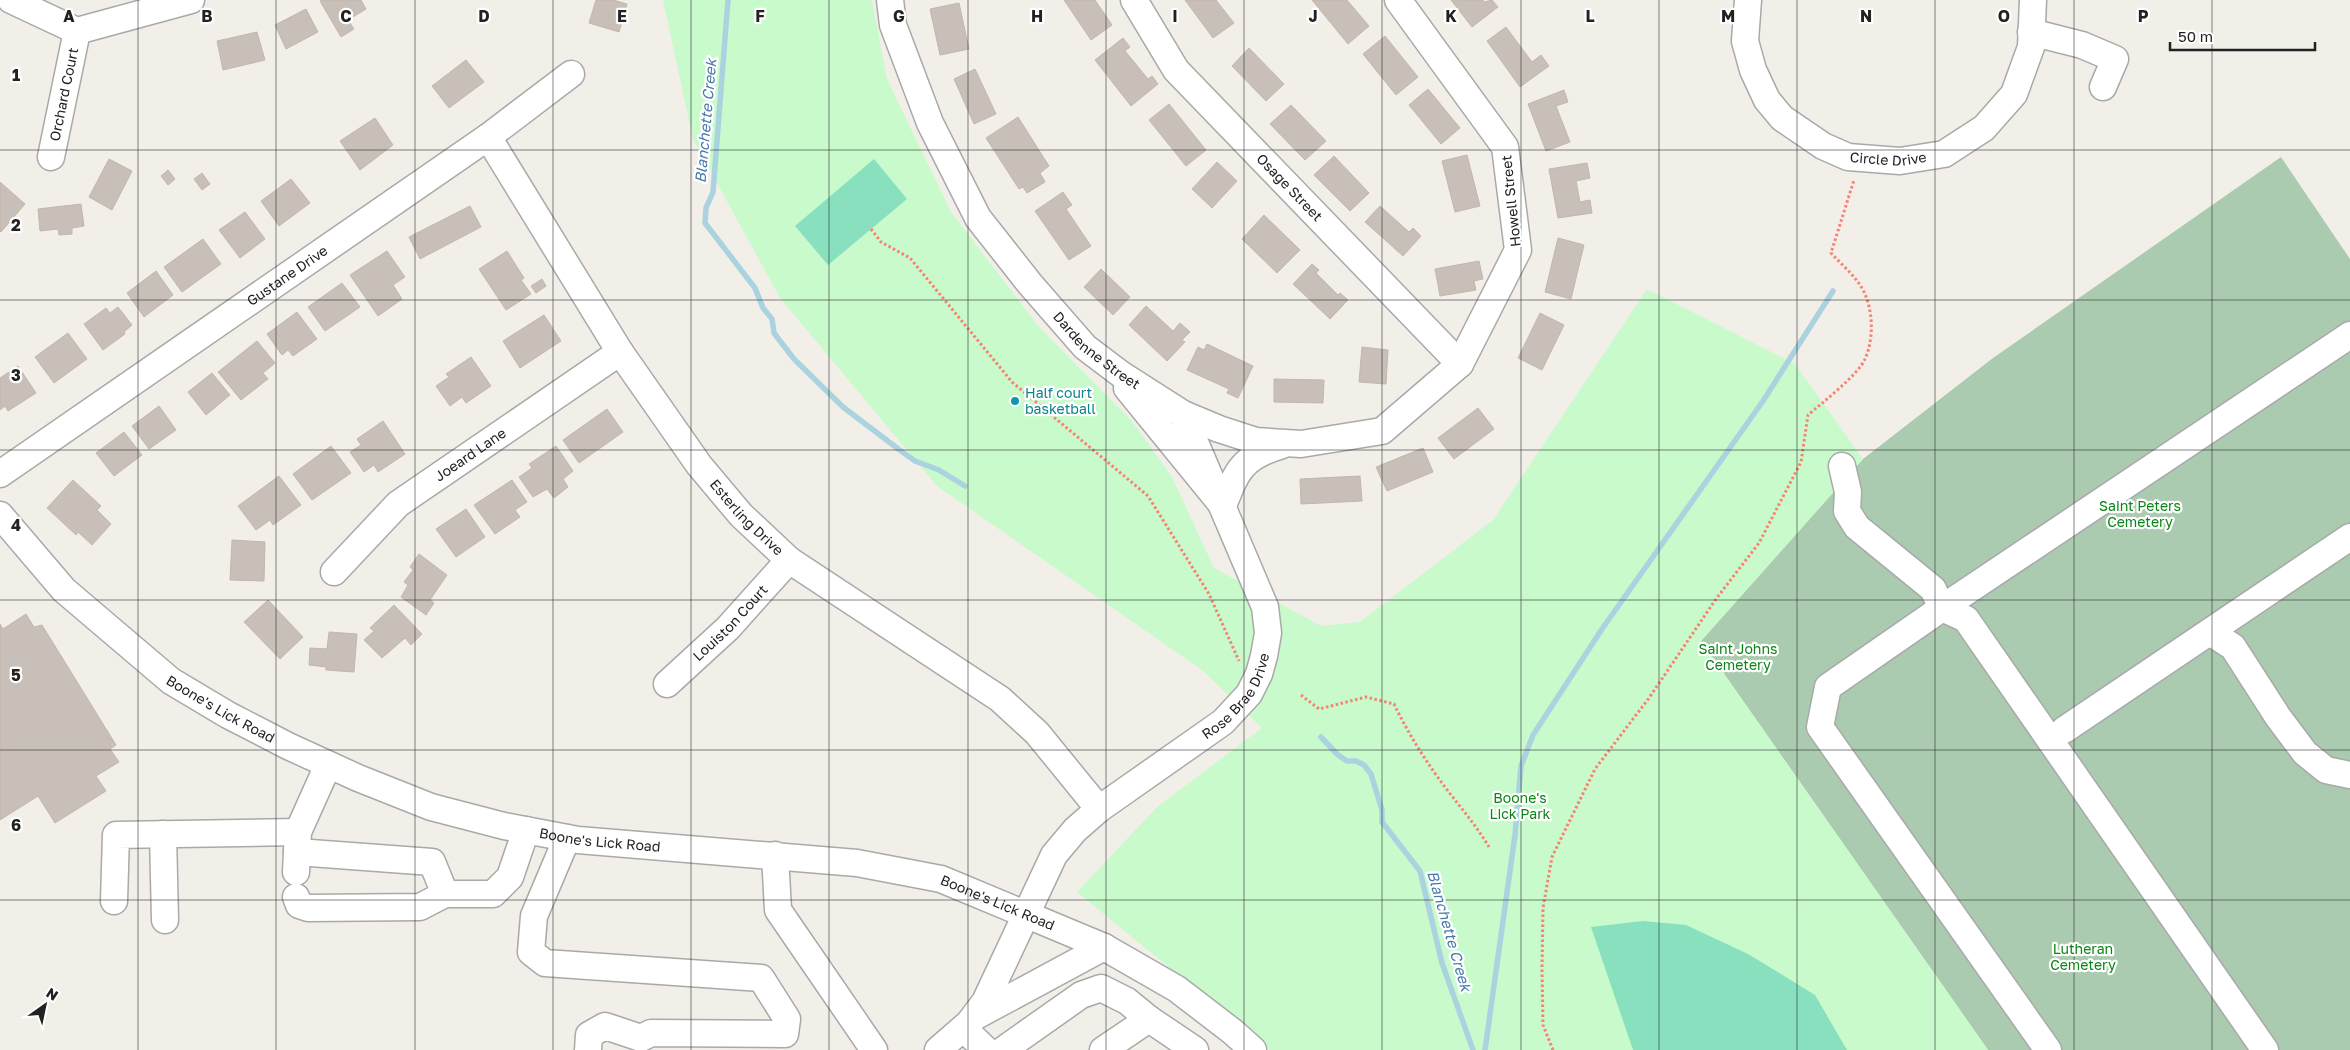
<svg xmlns="http://www.w3.org/2000/svg" width="2350" height="1050" font-family="'Golos Text',sans-serif">
<style>
.cemetery{fill:#aacbaf}
.park{fill:#c8facc}
.pitch{fill:#88e0be}
.lines{fill:none;stroke-linecap:round;stroke-linejoin:round}
.stream{stroke:#aad3df;stroke-width:5.5}
.building{fill:#c7bfb8;stroke:#c4b6ab}
.minor-casing{stroke:#a9a9a9;stroke-width:29}
.path{stroke:#fa8072;stroke-width:3;stroke-dasharray:2.5 2.5;stroke-linecap:butt}
.minor{stroke:#fff;stroke-width:26}
.grid{fill:none;stroke:#222;stroke-width:1;stroke-opacity:0.55}
.culture-dot{fill:#0f9aa8;stroke:#fff;stroke-width:2}
.labels{text-anchor:middle;stroke-width:4.5;stroke-linejoin:round;paint-order:stroke}
.street-label{font-size:14px;fill:#222;stroke:#fff}
.culture-label{font-size:14px;fill:#0d838f;stroke:#fff;text-anchor:start}
.park-label{font-size:14px;fill:#0c8416;stroke:#fff}
.water-label{font-size:15px;font-style:italic;fill:#4a7aab;stroke:#fff}
.grid-label{font-size:16px;text-anchor:middle;font-weight:bold;fill:#222;stroke:#fff;stroke-width:4.5;stroke-linejoin:round;paint-order:stroke}
</style>
<rect width="100%" height="100%" fill="#f2efe9"/>
<path class="cemetery" d="M2281 157 2350 259V1050H1988L1701 641 1863 459 1993 358Z"/>
<path class="park" d="M663 0H872L887 79 951 212 1039 327 1131 420 1172 477 1214 568 1321 626 1360 622 1493 520 1647 289 1795 364 1863 459 1701 641 1988 1050H1270L1077 892 1158 806 1262 728 1202 670 937 486 780 298 693 139Z"/>
<path class="pitch" d="M874 159 907 199 828 265 795 226Z
M1643 921 1686 925 1748 954 1815 995 1847 1050H1633L1591 927Z"/>
<g class="lines">
<path class="stream" d="M728 0 713 192 706 208 705 223 755 288 763 308 772 319 774 333 794 359 843 407 897 448 915 461 939 470 965 486
M1321 737 1338 755 1347 761H1356L1364 765 1371 774 1382 810V822L1420 871 1442 963 1473 1050
M1485 1050 1515 835 1521 766 1533 735 1602 629 1763 401 1833 291"/>
</g>
<path class="building" d="M322 0H361L366 9 348 20 354 29 341 37 320 1Z
M596 0H613L627 4 619 32 589 23Z
M1064 0H1095L1112 25 1091 40Z
M1185 0H1216L1234 23 1213 38Z
M1312 0H1347L1369 26 1348 44Z
M1451 0H1483L1484 2 1492 0 1498 7 1472 27Z
M959 3 969 49 940 55 930 9Z
M306 9 318 32 286 49 275 25Z
M1506 27 1532 62 1541 55 1549 66 1520 87 1487 41Z
M257 32 265 60 223 70 217 41Z
M1385 36 1418 77 1396 95 1363 54Z
M1123 38 1130 47 1125 51 1148 79 1152 76 1158 84 1131 106 1095 60Z
M1249 48 1284 84 1266 101 1232 66Z
M466 60 484 82 449 108 432 86Z
M975 69 996 114 974 124 954 79Z
M1428 89 1460 128 1441 144 1409 105Z
M1564 90 1568 102 1556 106 1570 142 1546 151 1528 104Z
M1169 104 1206 150 1186 166 1149 120Z
M1291 105 1326 141 1305 160 1270 124Z
M1018 117 1049 166 1040 173 1045 182 1027 193 1023 187 1019 189 986 138Z
M375 118 393 145 360 170 340 141Z
M1467 155 1480 206 1455 212 1442 161Z
M1334 156 1369 193 1350 211 1314 175Z
M109 159 132 171 112 210 89 197Z
M1217 162 1237 181 1212 208 1192 189Z
M1587 163 1590 178 1576 181 1580 202 1590 200 1592 213 1558 218 1549 169Z
M168 170 175 179 168 185 161 176Z
M202 173 210 184 202 190 194 179Z
M291 179 310 203 279 226 261 201Z
M0 182 25 204 1 232 0 231Z
M1063 192 1072 205 1066 209 1091 246 1069 260 1035 211Z
M81 204 84 226 72 228V234L59 235 58 229 40 231 38 209Z
M470 206 481 227 420 259 409 237Z
M1380 206 1409 232 1413 228 1421 236 1403 256 1365 222Z
M245 212 265 239 240 258 219 230Z
M1264 215 1300 250 1277 273 1242 239Z
M1558 238 1584 245 1571 299 1545 292Z
M203 239 221 264 182 292 164 267Z
M387 251 405 277 393 285 402 299 378 316 350 275Z
M507 251 524 278 521 280 531 294 506 310 479 269Z
M1479 261 1483 279 1474 281 1476 290 1440 296 1435 269Z
M1312 264 1319 270 1316 273 1338 295 1340 293 1348 300 1330 319 1293 284Z
M1101 269 1130 297 1113 315 1084 287Z
M156 271 173 295 144 317 127 293Z
M542 279 546 286 536 293 531 286Z
M342 283 360 307 325 331 308 307Z
M1146 306 1173 331 1180 323 1190 332 1182 340 1185 342 1167 361 1129 325Z
M118 307 132 325 124 332 125 334 103 350 84 324 106 308 110 313Z
M297 312 317 339 293 356 288 350 282 355 267 334Z
M1540 313 1564 325 1542 370 1518 358Z
M544 315 561 341 520 368 503 341Z
M68 333 87 359 54 383 35 357Z
M257 341 275 363 263 373 268 379 241 400 218 372Z
M1207 344 1253 366 1238 398 1227 393 1229 389 1187 370 1198 347 1204 350Z
M1362 347 1388 350 1386 384 1359 382Z
M471 357 491 386 466 403 462 397 450 406 436 386 449 377 446 374Z
M18 366 36 393 8 411 5 406 0 410V378Z
M212 373 230 395 206 415 188 392Z
M1274 379 1324 380 1323 403 1274 402Z
M159 406 176 430 149 449 132 426Z
M1478 408 1494 429 1454 459 1438 438Z
M607 409 623 432 579 463 563 440Z
M383 421 405 454 378 472 374 465 364 472 350 452 361 445 357 439Z
M124 432 142 455 114 476 96 453Z
M331 446 351 473 312 500 293 474Z
M556 446 573 471 563 479 568 487 554 498 547 489 533 497 519 477 532 468 529 464Z
M1423 448 1433 472 1387 491 1376 467Z
M279 476 301 505 273 525 270 520 256 530 238 506Z
M1360 476 1362 501 1301 504 1300 479Z
M73 480 101 506 97 510 111 524 92 545 78 532 76 535 47 508Z
M512 480 527 502 515 510 520 517 495 534 474 505Z
M466 509 485 537 456 557 436 529Z
M232 540 265 542 264 581 230 580Z
M419 554 447 575 430 600 434 603 426 615 401 597 408 585 404 582 413 570 410 567Z
M268 600 303 637 280 659 244 622Z
M394 605 422 634 411 645 405 638 382 658 364 640 374 631 370 628Z
M26 614 34 627 42 625 116 745 110 749 119 762 96 776 106 791 55 823 38 796 0 820V624L3 629Z
M329 632 357 634 354 672 326 670V667L309 665 310 648 327 649Z"/>
<g class="lines">
<defs>
<g id="minor">
<path d="M11 0 77 31 191 0"/>
<path id="s1" d="M890 0 893 25 930 123 978 218 1030 284 1085 347 1122 375 1183 414 1219 429 1256 441 1301 444 1382 431 1460 364 1518 250 1505 147 1398 0"/>
<path id="s2" d="M1134 0 1176 70 1460 364"/>
<path id="s3" d="M1748 0 1745 41 1753 70 1767 100 1782 118 1823 146 1848 157 1900 161 1944 154 1984 128 2014 94 2031 47 2033 0"/>
<path d="M2031 32 2082 45 2115 59 2103 87"/>
<path id="s4" d="M488 137 620 352 699 465 741 515 789 560 1000 699 1037 733 1099 809"/>
<path id="s5" d="M51 157 77 31"/>
<path d="M1127 388 1223 506C1237 470 1242 457 1282 445"/>
<path d="M1842 466 1848 492 1847 511 1857 527 1933 589 1942 608 2350 335"/>
<path id="s6" d="M0 474 488 137 571 74"/>
<path id="s7" d="M0 515 64 590 171 681 228 715 288 746 358 778 431 807 504 826 578 840 857 863 941 879 1104 947 1177 989 1233 1032 1253 1050"/>
<path id="s8" d="M334 572 398 504 620 352"/>
<path d="M2210 632 2233 647 2278 717 2305 753 2326 770 2350 775"/>
<path id="s9" d="M667 684 728 628 789 560"/>
<path d="M2064 730 2350 537"/>
<path d="M163 834 165 920"/>
<path d="M567 838 534 916 531 952 545 963 761 978 787 1019 785 1034 651 1033 641 1038 605 1026 589 1035 588 1050"/>
<path d="M297 850 298 832 328 765"/>
<path d="M775 855 778 910 874 1050"/>
<path d="M445 894H493L510 877 526 830"/>
<path d="M296 897 299 905 308 908 420 907 445 894 432 862 297 852 296 872"/>
<path d="M114 901 116 835 298 832"/>
<path d="M976 1016 1104 947"/>
<path d="M964 1029 986 1050"/>
<path id="s10" d="M938 1050 969 1023 985 1002 1054 855 1075 830 1099 809 1223 722 1249 694 1259 674 1264 656 1268 633 1265 607 1183 414"/>
<path d="M1003 1050 1081 995 1101 988 1127 1001 1149 1019"/>
<path d="M1103 1050 1149 1019 1195 1050"/>
<path d="M2048 1050 1820 727 1828 687 1942 608 1966 619 2265 1050"/>
</g>
</defs>
<use href="#minor" class="minor-casing"/>
<path class="path" d="M871 229 881 242 910 258 1012 382 1148 496 1209 594 1239 661
M1301 695 1319 709 1366 697 1394 704C1408 733 1426 762 1445 787 1460 807 1476 825 1489 847
M1553 1050 1543 1025 1542 970 1543 908 1552 857 1595 769 1649 698 1716 599 1759 543 1801 462 1808 415C1822 403 1858 375 1865 359 1875 337 1873 304 1860 285 1852 273 1840 263 1831 253L1854 180"/>
<use href="#minor" class="minor"/>
</g>
<path class="grid" d="M138 0V1050M276 0V1050M415 0V1050M553 0V1050M691 0V1050M829 0V1050M968 0V1050M1106 0V1050M1244 0V1050M1382 0V1050M1521 0V1050M1659 0V1050M1797 0V1050M1935 0V1050M2074 0V1050M2212 0V1050M0 150H2350M0 300H2350M0 450H2350M0 600H2350M0 750H2350M0 900H2350"/>
<circle class="culture-dot" cx="1015" cy="401" r="5"/>
<g class="labels">
<g class="street-label">
<text dy="5" stroke="none"><textPath href="#s5" startOffset="64">Orchard Court</textPath></text>
<text dy="5" stroke="none"><textPath href="#s3" startOffset="245">Circle Drive</textPath></text>
<text dy="5" stroke="none"><textPath href="#s2" startOffset="245">Osage Street</textPath></text>
<text transform="translate(1511 201) rotate(-96)" y="5">Howell Street</text>
<text dy="5" stroke="none"><textPath href="#s6" startOffset="349">Gustane Drive</textPath></text>
<text dy="5" stroke="none"><textPath href="#s1" startOffset="415">Dardenne Street</textPath></text>
<text dy="5" stroke="none"><textPath href="#s8" startOffset="181">Joeard Lane</textPath></text>
<text dy="5" stroke="none"><textPath href="#s4" startOffset="461">Esterling Drive</textPath></text>
<text dy="5" stroke="none"><textPath href="#s9" startOffset="88">Louiston Court</textPath></text>
<text dy="5" stroke="none"><textPath href="#s10" startOffset="475">Rose Brae Drive</textPath></text>
<text dy="5" stroke="none"><textPath href="#s7" startOffset="296">Boone's Lick Road</textPath></text>
<text dy="5" stroke="none"><textPath href="#s7" startOffset="701">Boone's Lick Road</textPath></text>
<text dy="5" stroke="none"><textPath href="#s7" startOffset="1106">Boone's Lick Road</textPath></text>
</g>
<g class="culture-label">
<text x="1025" y="398">Half court<tspan x="1025" dy="16">basketball</tspan></text>
</g>
<g class="park-label">
<text x="2140" y="511">Saint Peters<tspan x="2140" dy="16">Cemetery</tspan></text>
<text x="1738" y="654">Saint Johns<tspan x="1738" dy="16">Cemetery</tspan></text>
<text x="1520" y="803">Boone's<tspan x="1520" dy="16">Lick Park</tspan></text>
<text x="2083" y="954">Lutheran<tspan x="2083" dy="16">Cemetery</tspan></text>
</g>
<g class="water-label">
<text transform="translate(706 121) rotate(-85)" y="5">Blanchette Creek</text>
<text transform="translate(1449 931) rotate(74)" y="5">Blanchette Creek</text>
</g>
</g>
<g class="grid-label">
<text x="69" y="22">A</text>
<text x="207" y="22">B</text>
<text x="346" y="22">C</text>
<text x="484" y="22">D</text>
<text x="622" y="22">E</text>
<text x="760" y="22">F</text>
<text x="899" y="22">G</text>
<text x="1037" y="22">H</text>
<text x="1175" y="22">I</text>
<text x="1313" y="22">J</text>
<text x="1451" y="22">K</text>
<text x="1590" y="22">L</text>
<text x="1728" y="22">M</text>
<text x="1866" y="22">N</text>
<text x="2004" y="22">O</text>
<text x="2143" y="22">P</text>
<text x="16" y="81">1</text>
<text x="16" y="231">2</text>
<text x="16" y="381">3</text>
<text x="16" y="531">4</text>
<text x="16" y="681">5</text>
<text x="16" y="831">6</text>
</g>
<g transform="translate(45 1005) rotate(33)" stroke="#ffffff" stroke-width="4" paint-order="stroke">
<path d="M0-4L9 19L0 12L-9 19Z" fill="#222222"/>
<text y="-8" font-size="14" font-weight="bold" text-anchor="middle" fill="#222222">N</text>
</g>
<path d="M2170 42v8h145v-8" fill="none" stroke="#222222" stroke-width="2.5"/>
<text x="2178" y="42" font-size="15" fill="#222222" stroke="#ffffff" stroke-width="4" paint-order="stroke">50 m</text>
</svg>
